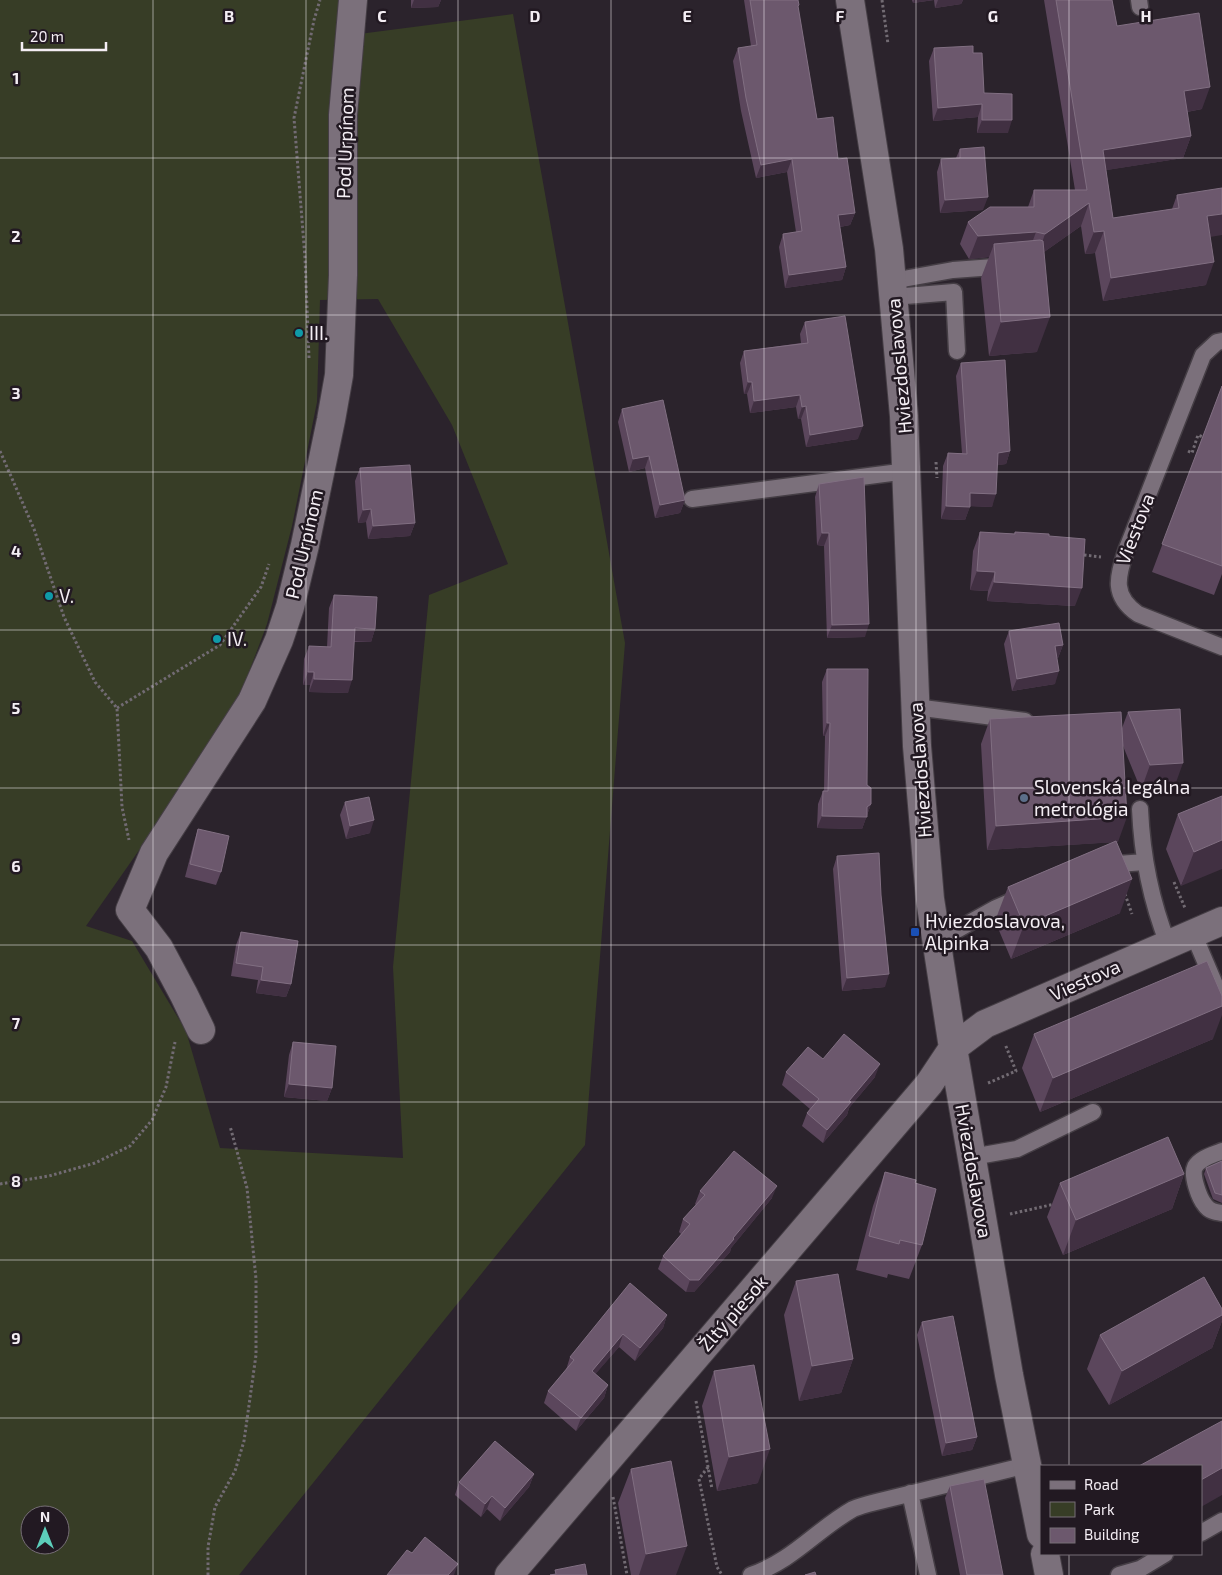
<svg xmlns="http://www.w3.org/2000/svg" width="1222" height="1575" font-family="'Exo 2',sans-serif">
<style>
.green{fill:#373d26;fill-rule:evenodd}
.lines{fill:none;stroke-linecap:round;stroke-linejoin:round}
.service-casing{stroke:#453e45;stroke-width:19}
.minor-casing{stroke:#453e45;stroke-width:30}
.path{stroke:#726b73;stroke-width:3;stroke-dasharray:2.5 2.5;stroke-linecap:butt}
.service{stroke:#7b707b;stroke-width:16}
.minor{stroke:#7b707b;stroke-width:28}
.wall{fill:#5b465c}
.shaded-wall{fill:#413042}
.building{fill:#6c586d;stroke:#816f82}
.grid{fill:none;stroke:#f4eef4;stroke-width:1;stroke-opacity:0.55}
.culture-dot{fill:#0f9aa8;stroke:#221922;stroke-width:2}
.service-dot{fill:#5c6f8a;stroke:#221922;stroke-width:2}
.transit-dot{fill:#1a4fb4;stroke:#221922;stroke-width:2}
.labels{text-anchor:middle;stroke-width:5;stroke-linejoin:round;paint-order:stroke}
.street-label{font-size:19px;fill:#f4eef4;stroke:#221922}
.poi-label{font-size:19px;fill:#f4eef4;stroke:#221922;text-anchor:start}
.grid-label{font-size:16px;text-anchor:middle;font-weight:bold;fill:#f4eef4;stroke:#221922;stroke-width:5;stroke-linejoin:round;paint-order:stroke}
</style>
<rect width="100%" height="100%" fill="#2b232c"/>
<path class="green" d="M0 0H341L336 37 513 14 625 643 585 1145 239 1575H0ZM378 299 452 425 508 564 429 595 393 967 403 1158 220 1148 186 1031 132 941 86 926 156 826 240 696 267 624 292 526 317 402 320 300ZM30 1515H60V1545H30Z"/>
<g class="lines">
<defs>
<path id="service" d="M1139 0 1140 7
M892 281 953 270 1008 266
M893 297 954 292 957 351
M1222 341 1217 342 1203 355 1126 551C1117 577 1112 596 1138 614L1222 647
M692 499 907 471
M915 707 1025 721
M1140 809C1142 855 1151 901 1168 944
M1104 865 1145 862
M1193 933 1222 1001
M937 941 996 908 1021 897
M1222 1151C1213 1155 1200 1158 1195 1167 1191 1175 1199 1198 1205 1205 1209 1211 1215 1212 1222 1213
M972 1157 1017 1149 1093 1112
M910 1493 928 1575
M1201 1533 1222 1521
M751 1575C794 1560 816 1530 853 1509 860 1506 868 1504 876 1502L1027 1465
M1119 1575 1140 1569 1165 1554"/>
<path id="minor" d="M850 0 889 249 904 416 917 746 930 899 953 1048 1009 1375 1041 1534
M201 1030 184 995 159 948 130 910 154 853 252 701 279 640 290 607 305 545 331 420 339 375 343 275V115L353 0
M1045 1554 1049 1575
M509 1575 929 1084 953 1048 985 1024 1222 921"/>
</defs>
<use href="#service" class="service-casing"/>
<use href="#minor" class="minor-casing"/>
<path class="path" d="M882 0 888 44
M309 358 305 258 294 118 314 20 320 0
M0 451 34 529 64 617 95 682 117 708 122 807 129 840
M1188 451 1192 453 1198 435 1203 437
M936 462 937 478
M1084 555 1101 557
M117 708 220 645 261 587 269 564
M1174 882 1185 908
M1125 894 1132 914
M988 1083 1016 1071 1005 1044
M0 1184 49 1176 95 1163 130 1146 152 1120 166 1087 175 1042
M1010 1214 1055 1204
M696 1401 712 1489
M708 1467 699 1479 717 1567 722 1575
M613 1497 627 1575
M208 1575V1547L215 1507 235 1471 244 1441 256 1355V1279L247 1188 230 1126"/>
<use href="#service" class="service"/>
<use href="#minor" class="minor"/>
</g>
<path class="wall" d="M411 0H441L438 7 411 8Z
M744 0H798V8L817 119 838 159 855 213 850 225 840 227 846 267 842 280 785 288 779 247 783 234 796 232 787 172 756 178 741 111 733 61 738 48 751 46Z
M912 0H963L961 4 935 8 934 0 913 3Z
M1044 0H1112L1117 26 1202 109 1187 112 1191 136 1183 158 1106 170 1113 218 1172 209 1177 195 1210 237 1206 285 1103 301 1095 253 1085 254 1081 226 1044 252 1037 352 989 356 981 278 989 257 969 259 960 244 968 222 1028 207 1034 190H1075Z
M934 48 973 53 984 93 1008 133H977L978 117 933 121 929 61Z
M960 149 983 210 940 213 937 172 941 159 956 158Z
M805 322 858 439 806 447 801 419H798L796 407 750 413 747 394H744L740 363 744 351 801 343 800 334Z
M961 363 1010 451 1006 464 997 465 992 507 970 506 965 520 941 519 943 466 948 453H962L956 376Z
M1222 386V574L1214 595 1152 572Z
M622 409 685 500 680 513 655 518 645 468 629 472 618 422Z
M360 468 415 523 410 536 368 539 366 522 358 523 355 481Z
M819 484 865 637 827 638 824 546 817 545 815 497Z
M980 532 1014 534 1015 532 1049 536 1075 606 987 601 988 591 970 590 973 551Z
M334 595 375 629 371 642H354L348 693 309 692 310 685H303L304 659 309 646 327 647 329 608Z
M1009 631 1063 645 1058 658H1057L1055 684 1012 691 1004 644Z
M827 669 867 785 871 804 862 829 817 828 818 804 823 791H824L825 736H823L822 682Z
M1128 712 1174 788 1141 790 1123 746 1118 842H1117L1120 913 1011 959 995 921 1008 887 1114 842 987 850 981 744 990 719 1122 728Z
M1222 796 1181 886 1166 849 1178 814Z
M345 802 370 833 346 839 340 815Z
M198 829 221 872 216 885 185 877 194 842Z
M837 856 885 987 842 991 833 869Z
M241 932 291 984 286 997 256 993 258 980 231 976 236 945Z
M1034 1034 1213 1039 1040 1112 1022 1068Z
M293 1042 332 1088 327 1101 284 1097 289 1055Z
M823 1059 875 1077 849 1108 847 1115 823 1143 802 1126 807 1113 810 1109 782 1085 786 1072Z
M1222 1161V1203L1213 1199 1204 1174 1206 1168Z
M885 1172 915 1183 922 1245 909 1279 888 1274 887 1278 856 1270 873 1206Z
M1184 1174 1172 1209 1063 1255 1047 1217 1060 1183Z
M700 1191 772 1198 731 1248 730 1252 694 1292H686L658 1269 663 1256 681 1234 679 1232 683 1219 696 1205 695 1204Z
M796 1281 853 1359 841 1393 799 1401 784 1315Z
M1222 1309V1321L1212 1348 1109 1405 1087 1369 1100 1335Z
M667 1315 663 1328 635 1361 619 1347 595 1374 608 1385 604 1398 576 1431 544 1403 548 1391 566 1370 570 1357Z
M922 1322 977 1437 972 1450 942 1456 917 1335Z
M714 1371 758 1483 717 1491 702 1406Z
M631 1469 676 1575H631L618 1503Z
M534 1474 529 1487 500 1521 487 1509 481 1517 455 1495 459 1482Z
M950 1486 1003 1575H960L945 1498Z"/>
<path class="shaded-wall" d="M414 0H441L438 7 411 8Z
M914 0H934L913 3Z
M938 0H963L961 4 935 8Z
M1210 87 1202 109 1176 114 1184 91Z
M982 104 978 117 933 121 938 108Z
M982 120H1012L1008 133H977Z
M1191 136 1183 158 1095 172 1103 150Z
M792 159 787 172 756 178 761 165Z
M988 197 983 210 940 213 945 200Z
M1089 203 1081 226 1037 257 1045 234Z
M855 213 850 225 834 228 838 215Z
M1222 214V235L1198 239 1207 216Z
M1104 231 1095 253 1085 254 1094 232Z
M1036 232 1028 254 994 244 989 257 969 259 978 236Z
M1214 262 1206 285 1103 301 1111 278Z
M846 267 842 280 785 288 789 275Z
M1050 317 1037 352 989 356 1001 322Z
M748 382H752L747 394H744Z
M800 395 796 407 750 413 754 401Z
M806 406 801 419H798L802 407Z
M863 426 858 439 806 447 810 435Z
M1010 451 1006 464 993 466 998 453Z
M649 456 645 468 629 472 633 459Z
M970 493 996 494 992 507 966 506Z
M685 500 680 513 655 518 660 505Z
M946 506 970 507 965 520 941 519Z
M371 509 366 522 358 523 363 510Z
M415 523 410 536 368 539 373 526Z
M822 533H829L824 546 817 545Z
M977 571 995 572 988 591 970 590Z
M994 582 1082 588 1075 606 987 601Z
M869 624 865 637 827 638 832 625Z
M355 628 375 629 371 642 351 641Z
M1063 645 1058 658 1050 659 1055 646Z
M1059 671 1055 684 1012 691 1017 679Z
M308 672H314L310 685H303Z
M314 679 352 680 348 693 309 692Z
M827 723H830L825 736H823Z
M1183 763 1174 788 1141 790 1150 765Z
M871 804 862 829 817 828 822 816 867 807Z
M1127 817 1118 842 987 850 996 826Z
M374 820 370 833 346 839 350 826Z
M1222 840V869L1181 886 1194 852Z
M1132 879 1120 913 1011 959 1024 925Z
M889 974 885 987 842 991 847 978Z
M261 980 291 984 286 997 256 993Z
M1222 1006V1015L1213 1039 1040 1112 1053 1078Z
M880 1064 875 1077 849 1108 847 1115 823 1143 827 1130 849 1101Z
M289 1084 332 1088 327 1101 284 1097Z
M1184 1174 1172 1209 1063 1255 1076 1220Z
M777 1186 772 1198 731 1248 730 1252 694 1292H686L690 1280 733 1238Z
M667 1315 663 1328 635 1361 640 1348Z
M1222 1315V1321L1212 1348 1109 1405 1122 1371Z
M623 1334 619 1347 587 1384 592 1371Z
M853 1359 841 1393 799 1401 812 1366Z
M608 1385 604 1398 576 1431 581 1418Z
M977 1437 972 1450 942 1456 946 1443Z
M770 1449 758 1483 717 1491 729 1457Z
M1222 1468V1495L1201 1507V1480Z
M534 1474 529 1487 500 1521 505 1508Z
M492 1496 487 1509 481 1517 485 1504Z
M687 1546 676 1575H639L646 1554Z
M458 1564 454 1575H448Z"/>
<path class="building" d="M750 0H798L799 5 798 6 817 119 833 117 838 159 847 158 855 213 838 215 846 267 789 275 783 234 802 231 792 159 761 165 746 98 738 48 757 45Z
M1056 0H1112L1117 26 1199 13 1210 87 1184 91 1191 136 1103 150 1113 218 1179 208 1177 195 1222 188V214L1207 216 1214 262 1111 278 1104 231 1094 232 1089 203 1045 234 1036 232 978 236 968 222 990 207H1034V190H1087Z
M973 46V53H982L984 93 1012 94V120H982V104L938 108 934 48Z
M984 147 988 197 945 200 941 159 960 158V149Z
M1040 240 1043 241 1050 317 1001 322 994 244Z
M845 316 863 426 810 435 806 406 802 407 800 395 754 401 752 382H748L744 351 808 343 805 322Z
M1005 360 1010 451 998 453 996 494 970 493V507L946 506 948 453 967 454 961 363Z
M1222 386V566L1162 544Z
M663 400 685 500 660 505 649 456 633 459 622 409Z
M410 465 415 523 373 526 371 509 363 510 360 468Z
M864 477 869 624 832 625 829 533H822L819 484Z
M980 532 1015 534V532L1049 534V536L1085 539 1082 588 994 582 995 572 977 571Z
M334 595 377 597 375 629 355 628 352 680 314 679V672H308L309 646 331 647Z
M1059 623 1063 645 1055 646 1059 671 1017 679 1009 631Z
M827 669H868L867 785 871 788V804L867 807V817L822 816 823 791H828L830 723H827Z
M1180 709 1183 763 1150 765 1128 712Z
M1121 712 1127 817 996 826 990 719Z
M1222 796V840L1194 852 1178 814Z
M369 797 374 820 350 826 345 802Z
M198 829 229 836 221 872 190 864Z
M1116 841 1132 879 1024 925 1008 887Z
M879 853 881 895 889 974 847 978 837 856Z
M241 932 298 941 291 984 261 980 263 967 236 963Z
M1207 961 1222 996V1006L1053 1078 1034 1034Z
M844 1034 880 1064 849 1101 851 1102 827 1130 807 1113 819 1099 786 1072 808 1047 823 1059Z
M293 1042 336 1046 332 1088 289 1084Z
M1168 1137 1184 1174 1076 1220 1060 1183Z
M734 1151 777 1186 733 1238 734 1239 699 1280H690L663 1256 690 1224 683 1219 705 1195 700 1191Z
M1222 1161V1195L1215 1193 1206 1168Z
M885 1172 916 1180 915 1183 936 1189 922 1245 900 1240 899 1244 869 1236Z
M838 1274 853 1359 812 1366 796 1281Z
M1204 1277 1222 1309V1315L1122 1371 1100 1335Z
M630 1283 667 1315 640 1348 623 1334 592 1371 608 1385 581 1418 548 1391 574 1360 570 1357Z
M953 1316 977 1437 946 1443 922 1322Z
M754 1365 770 1449 729 1457 714 1371Z
M1222 1421V1468L1201 1480V1466H1139Z
M495 1441 534 1474 505 1508 492 1496 485 1504 459 1482Z
M671 1461 687 1546 646 1554 631 1469Z
M984 1479 1003 1575H967L950 1486Z
M425 1537 458 1564 448 1575H387L407 1550 412 1553Z
M585 1564 587 1575H550L556 1574 555 1570Z
M815 1572 816 1575H805Z"/>
<path class="grid" d="M153 0V1575M306 0V1575M458 0V1575M611 0V1575M764 0V1575M916 0V1575M1069 0V1466M0 158H1222M0 315H1222M0 472H1222M0 630H1222M0 788H1222M0 945H1222M0 1102H1222M0 1260H1222M0 1418H1222M1069 1554V1575"/>
<g class="culture-dot">
<circle cx="299" cy="333" r="5"/>
<circle cx="49" cy="596" r="5"/>
<circle cx="217" cy="639" r="5"/>
</g>
<circle class="service-dot" cx="1024" cy="798" r="5"/>
<rect class="transit-dot" x="910" y="927" width="10" height="10" rx="2.5"/>
<g class="labels">
<g class="street-label">
<text transform="translate(345 143) rotate(-88)" y="7">Pod Urpínom</text>
<text transform="translate(899 366) rotate(-95)" y="7">Hviezdoslavova</text>
<text transform="translate(1135 529) rotate(-69)" y="7">Viestova</text>
<text transform="translate(304 544) rotate(-77)" y="7">Pod Urpínom</text>
<text transform="translate(920 770) rotate(-94)" y="7">Hviezdoslavova</text>
<text transform="translate(1085 980) rotate(-24)" y="7">Viestova</text>
<text transform="translate(974 1171) rotate(80)" y="7">Hviezdoslavova</text>
<text transform="translate(733 1313) rotate(-49)" y="7">Žltý piesok</text>
</g>
<g class="poi-label">
<text x="309" y="340">III.</text>
<text x="59" y="603">V.</text>
<text x="227" y="646">IV.</text>
<text x="1034" y="794">Slovenská legálna<tspan x="1034" dy="22">metrológia</tspan></text>
<text x="925" y="928">Hviezdoslavova,<tspan x="925" dy="22">Alpinka</tspan></text>
</g>
</g>
<g class="grid-label">
<text x="229" y="22">B</text>
<text x="382" y="22">C</text>
<text x="535" y="22">D</text>
<text x="687" y="22">E</text>
<text x="840" y="22">F</text>
<text x="993" y="22">G</text>
<text x="1146" y="22">H</text>
<text x="16" y="84">1</text>
<text x="16" y="242">2</text>
<text x="16" y="399">3</text>
<text x="16" y="557">4</text>
<text x="16" y="714">5</text>
<text x="16" y="872">6</text>
<text x="16" y="1029">7</text>
<text x="16" y="1187">8</text>
<text x="16" y="1344">9</text>
</g>
<rect x="1040" y="1465" width="162" height="90" fill="#221922" stroke="#766e76"/>
<rect x="1050" y="1481" width="25" height="8" fill="#7b707b" stroke="#766e76"/>
<text x="1084" y="1490" font-size="15" fill="#f4eef4">Road</text>
<rect x="1050" y="1502" width="25" height="15" fill="#373d26" stroke="#766e76"/>
<text x="1084" y="1515" font-size="15" fill="#f4eef4">Park</text>
<rect x="1050" y="1528" width="25" height="15" fill="#6c586d" stroke="#766e76"/>
<text x="1084" y="1540" font-size="15" fill="#f4eef4">Building</text>
<g transform="translate(45 1530)"><circle r="24" fill="#221922" stroke="#766e76"/>
<path d="M0-4L9 19L0 12L-9 19Z" fill="#5ccebb"/>
<text y="-8" font-size="14" font-weight="bold" text-anchor="middle" fill="#f4eef4">N</text>
</g>
<path d="M22 42v8h84v-8" fill="none" stroke="#f4eef4" stroke-width="2.5"/>
<text x="30" y="42" font-size="15" fill="#f4eef4" stroke="#221922" stroke-width="4" paint-order="stroke">20 m</text>
</svg>
